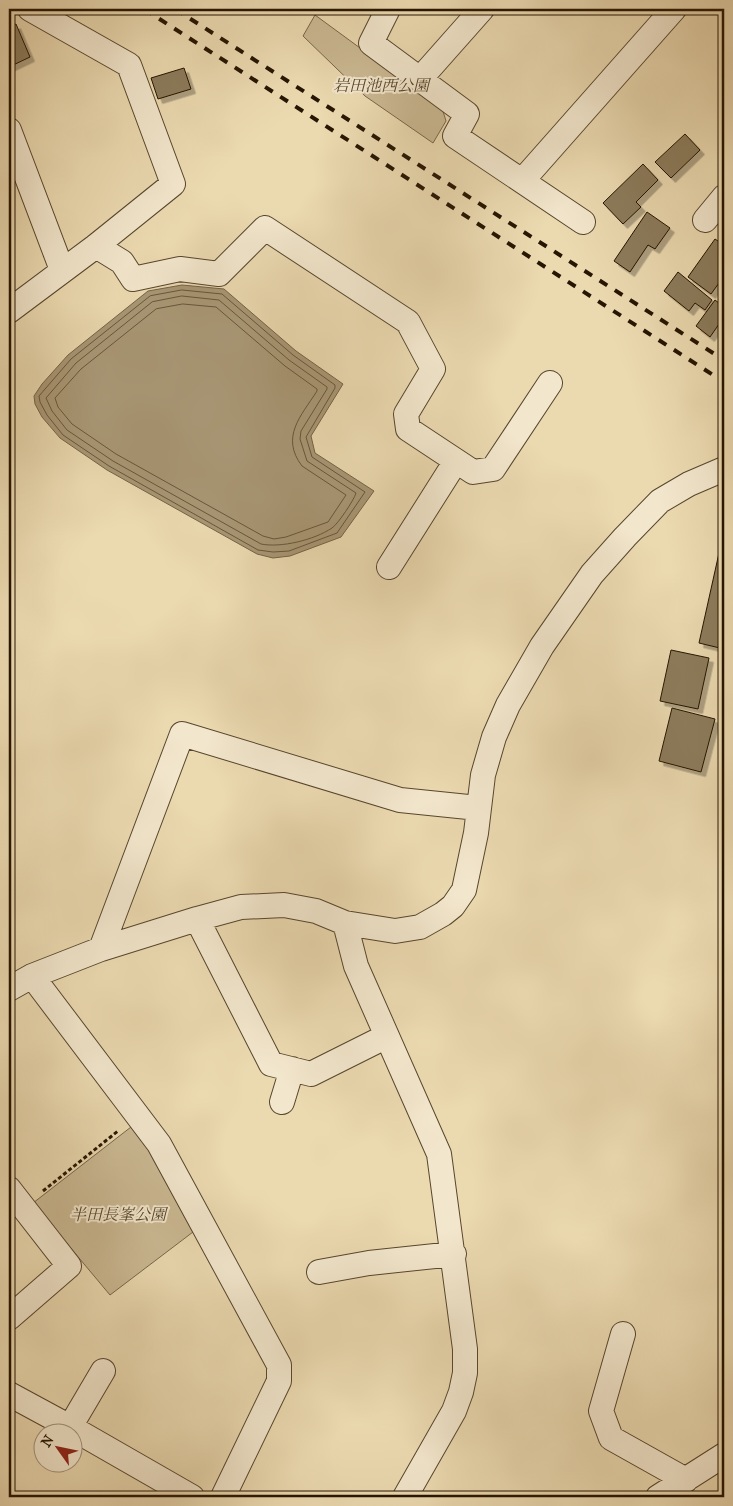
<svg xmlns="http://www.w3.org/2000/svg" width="733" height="1506" font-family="'IM FELL French Canon','Noto Serif JP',serif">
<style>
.green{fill:#cab892;stroke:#78664a}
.water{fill:#a89674;stroke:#746246}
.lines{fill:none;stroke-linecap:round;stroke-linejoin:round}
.shore{stroke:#67563a;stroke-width:1}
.building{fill:#8c7b5c;stroke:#261501;filter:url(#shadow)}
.minor-casing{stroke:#57462d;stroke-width:26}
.path{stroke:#261501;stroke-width:3;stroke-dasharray:4 2.5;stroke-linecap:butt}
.minor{stroke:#f2e6cc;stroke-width:24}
.rail{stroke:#261501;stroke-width:4;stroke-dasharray:9 9;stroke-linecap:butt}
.labels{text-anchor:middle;stroke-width:4;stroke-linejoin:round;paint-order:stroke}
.park-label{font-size:16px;font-style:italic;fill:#57462c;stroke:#f2e6cc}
</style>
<defs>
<filter id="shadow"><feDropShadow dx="4.5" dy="4.5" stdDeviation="0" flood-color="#0004"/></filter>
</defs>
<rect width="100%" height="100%" fill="#ebd9b0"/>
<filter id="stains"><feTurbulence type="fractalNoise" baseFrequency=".004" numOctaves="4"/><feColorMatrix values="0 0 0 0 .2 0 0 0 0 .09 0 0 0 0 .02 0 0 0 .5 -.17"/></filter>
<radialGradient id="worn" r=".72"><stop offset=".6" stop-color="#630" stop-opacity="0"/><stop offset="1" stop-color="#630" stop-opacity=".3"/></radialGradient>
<path class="green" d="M315 15 442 108 446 121 433 143 365 96 303 36Z
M131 1127 149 1151 193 1232 110 1295 33 1203Z"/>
<path class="water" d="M182 285 224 289 296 351 343 384 311 436 315 453 374 491 341 537 290 556 273 558 257 554 107 470 60 438 42 417 35 404 34 396 42 384 68 355 148 291Z"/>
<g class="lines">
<path class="shore" d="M182 290 222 294 293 355 335 385V388L306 437 312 457 365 492 337 533 289 551 273 552 258 550 109 466 63 435 47 415 40 402 39 396 71 359 150 296Z
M182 296 219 300 289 360 327 387V389L301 431 300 439 307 461 356 493C354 500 338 524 332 528 314 540 281 548 261 544L113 461 67 430 52 411 46 398 76 363 152 302Z
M183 304 216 307 285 366 317 389V391C301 416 280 437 302 466L346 495 328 522 286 537 274 539 263 536 116 454 72 424 58 407 55 398 81 369 156 309Z"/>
</g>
<path class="building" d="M16 24 30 57 9 67V27Z
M184 68 191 89 158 99 151 78Z
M685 134 700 150 671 178 655 162Z
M643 164 658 180 636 202 641 207 623 224 603 203Z
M647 212 670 228 655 249 648 245 630 272 614 261Z
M715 239 724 245V276L711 294 688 277Z
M678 272 712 300 705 310 695 303 689 311 664 291Z
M715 300 724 307V317L710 337 696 326Z
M721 544 724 545V649L699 643Z
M671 650 709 658 698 709 660 701Z
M672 708 715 719 701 772 659 761Z"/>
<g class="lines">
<defs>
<path id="minor" d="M388 9 371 43 467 114 455 136 583 222
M420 79 482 9
M9 130 62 270
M522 181 674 9
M705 220 724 197
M96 246 122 262 133 279 180 269 219 274 265 228 408 322 433 369 406 414 408 429 473 472 493 469 550 383
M9 311 96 246 173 184 129 65 30 9
M389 567 456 461
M197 919 271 1064 311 1074 387 1036
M345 923 356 966 439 1154 465 1349V1373L461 1392 454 1411 405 1497
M101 949 182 734 400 800 478 808
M32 976 159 1144 279 1365V1381L223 1497
M9 989 32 976 101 949 197 919 241 907 284 905 316 911 345 923 395 931 420 927 443 914 453 906 464 890 476 833 483 775 494 737 508 705 542 646 592 574 625 537 660 501 689 484 724 469
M282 1102 292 1069
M9 1189 69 1266 9 1318
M319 1272 369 1263 454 1254
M623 1334 601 1411 611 1438 686 1480
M9 1394 70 1427 192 1497
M70 1427 103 1371
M658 1497 724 1455"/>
</defs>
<use href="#minor" class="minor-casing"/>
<path class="path" d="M43 1191 118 1131"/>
<use href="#minor" class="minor"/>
<path class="rail" d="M144 9 724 382
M175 9 724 360"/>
</g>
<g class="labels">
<g class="park-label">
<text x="381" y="91">岩田池西公園</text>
<text x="118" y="1220">半田長峯公園</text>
</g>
</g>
<rect width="733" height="1506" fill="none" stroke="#ebd9b0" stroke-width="30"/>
<rect x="10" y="10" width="713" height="1486" fill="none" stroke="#261501" stroke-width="2.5"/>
<rect x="15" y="15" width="703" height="1476" fill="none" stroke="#261501"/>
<g transform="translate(58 1448) rotate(303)"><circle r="24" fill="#f2e6cc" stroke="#a0927b"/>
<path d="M0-4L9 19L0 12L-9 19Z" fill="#8f2418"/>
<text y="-8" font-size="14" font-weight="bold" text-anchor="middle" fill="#261501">N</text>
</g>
<rect width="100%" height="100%" filter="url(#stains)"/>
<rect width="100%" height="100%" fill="url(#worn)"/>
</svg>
